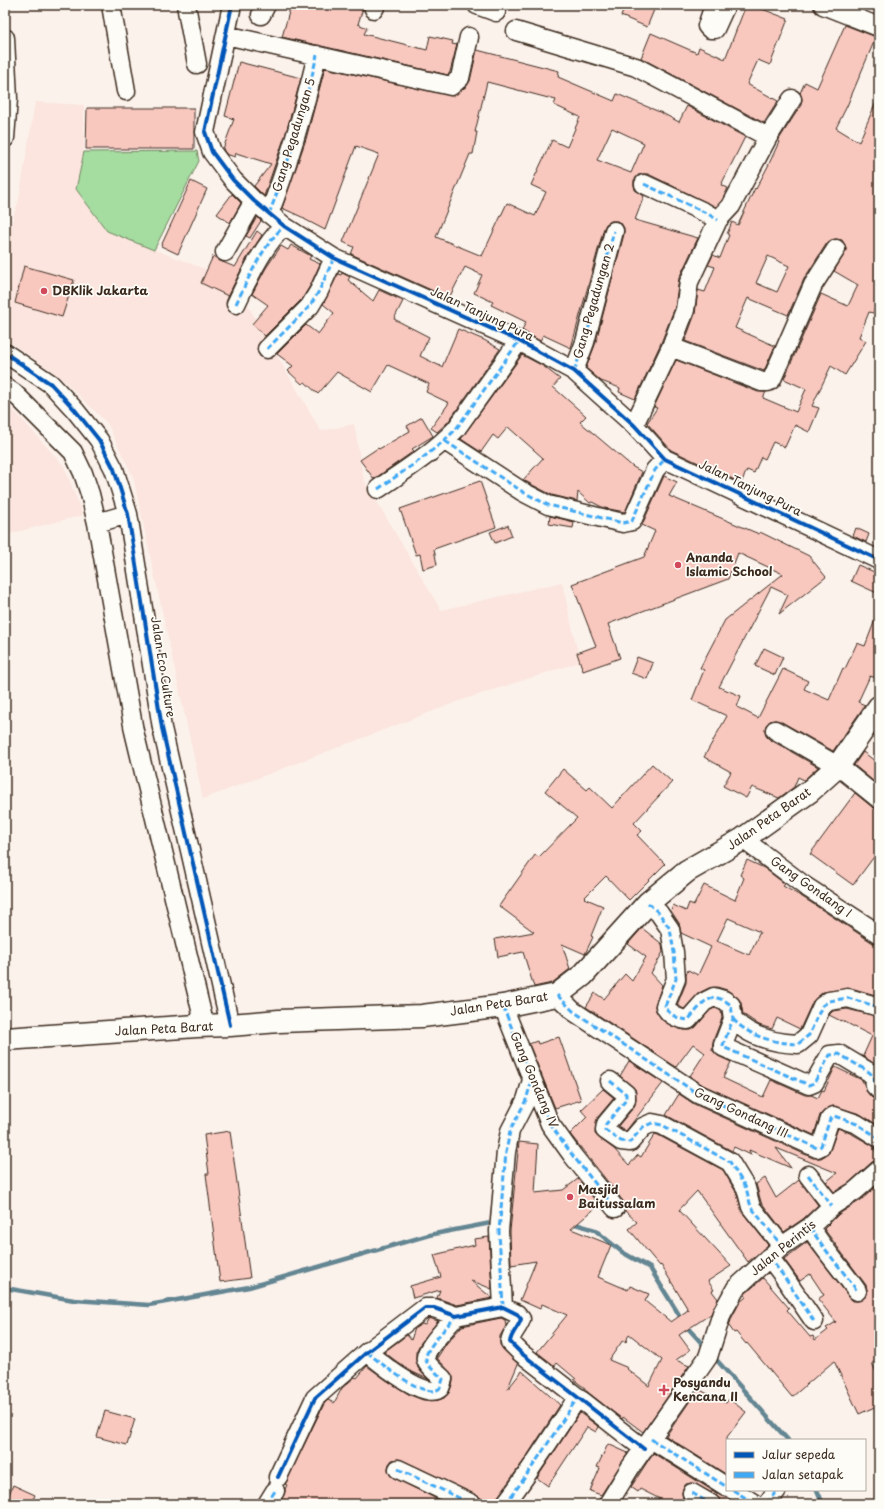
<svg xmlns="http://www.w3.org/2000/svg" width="884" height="1509" font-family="'Playpen Sans',sans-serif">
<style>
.built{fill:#fbe5de}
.green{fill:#a5dca0;stroke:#70835f}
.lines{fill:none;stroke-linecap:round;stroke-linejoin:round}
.stream{stroke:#648692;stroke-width:4.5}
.building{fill:#f8c8bf;stroke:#3b2a1e;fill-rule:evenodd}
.minor-casing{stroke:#3b2a1e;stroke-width:21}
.major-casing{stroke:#3b2a1e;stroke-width:25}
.minor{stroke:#fdfcf7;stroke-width:18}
.major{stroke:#fdfcf7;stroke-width:22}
.quiet{stroke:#3fa9f5;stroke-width:3;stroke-dasharray:6 3;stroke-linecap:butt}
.cycleway-casing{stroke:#fdfcf7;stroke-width:6}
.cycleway{stroke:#0057b8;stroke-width:4}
.poi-dot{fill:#d1495b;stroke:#fdfcf7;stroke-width:1.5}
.labels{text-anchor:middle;stroke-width:3.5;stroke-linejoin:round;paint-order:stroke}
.street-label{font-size:12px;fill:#3b2a1e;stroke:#fdfcf7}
.poi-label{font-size:12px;font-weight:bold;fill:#3b2a1e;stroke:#fdfcf7;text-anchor:start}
</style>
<rect width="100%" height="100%" fill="#fcf2ec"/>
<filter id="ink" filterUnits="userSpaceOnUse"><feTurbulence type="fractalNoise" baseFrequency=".025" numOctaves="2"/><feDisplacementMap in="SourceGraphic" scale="8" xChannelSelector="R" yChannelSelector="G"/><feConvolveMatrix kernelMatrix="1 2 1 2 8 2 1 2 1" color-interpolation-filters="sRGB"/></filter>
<g filter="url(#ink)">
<path class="built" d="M35 102 84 105V152L76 189 107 231 233 280 321 431 354 424 364 480 441 610 562 582 580 662 462 700 203 799 133 477 107 423 58 375 5 339V243L19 199Z
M5 404 18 415 64 466 83 515 5 535Z"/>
<path class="green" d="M197 151 199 161 154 250 107 231 76 189 84 152Z"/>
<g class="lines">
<path class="stream" d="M572 1223 595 1230 622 1252 650 1268 686 1326 706 1348
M5 1288 74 1300 149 1305 249 1287 429 1235 496 1222
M713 1356 788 1440
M817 1490 823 1504"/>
</g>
<path class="building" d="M291 5H364L358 24 367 28 364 34 427 50 430 36 453 41 452 44 457 45 450 72 448 75 282 37Z
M626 5H656L647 27 621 16Z
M746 5H752L788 19 770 65 758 60 747 84 778 101 764 123 641 58 651 33 697 53 699 47 725 59Z
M845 25 876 37 847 106 836 128 859 142 879 95V300L873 313 869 312 859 337 866 341 845 375 831 366 812 406 819 408 809 432 795 425 785 447 773 442 765 459 761 457 754 473 747 470 741 483 671 450 647 423 657 408 654 407 676 360 758 392H766L763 398 796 412 806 389 784 379 821 294 848 306 858 285 834 271 846 250 845 245 842 240 836 239 831 240 827 243 804 279 788 315 748 298 735 328 775 346 764 371 685 341 695 314 698 290 705 292 715 267 708 265 713 255 720 258 729 235 727 234 732 222 738 225 755 188 756 189 768 166 779 142 778 141 801 105 802 99 800 93 805 82 817 88ZM768 256 789 266 777 292 756 283Z
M477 50 559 71 558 77 614 101 617 94 662 113 679 122 687 106 745 137 721 185 728 188 722 200 716 207 648 174H643L638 175 634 180V185L635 190 644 196 635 220 698 238 679 278 675 307 661 343 635 399 619 392 620 388 601 381 586 368 595 345 624 234V228L621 223 617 221H611L606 224 604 228 571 348 543 335 540 341 528 334 522 330 526 322 491 305 493 302 474 293 482 275 465 267 449 298 351 254 354 247 343 242 379 154 356 146 325 230 304 219V218L282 208 306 139 325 68 453 96 467 86 470 81ZM487 82 556 100 554 105 580 117 567 147 552 140 531 185 546 192 535 216 507 203 482 256 436 237 470 154H473L477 132H475ZM612 128 644 143 631 173 597 160Z
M239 62 301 78 286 133 264 196 254 186 271 164 236 153 235 157 226 154 223 149 234 119 225 116Z
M87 108H194V149H86Z
M191 181 207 189 178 254 161 246Z
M232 194 241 203 230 223 217 214Z
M257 217 261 221 250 238 246 236Z
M257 231 262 235 247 258 228 296 201 283 213 256 220 261 235 267Z
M291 245 311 256 309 259 320 264 310 286 302 299 265 336 252 324 268 305 252 294 266 268 281 246 288 250Z
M24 266 74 280 62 317 15 303Z
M342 273 350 277 348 280 373 301 379 290 403 301 394 319 429 337 420 356 442 367 458 329 484 340 500 349 448 422 437 432 431 428 449 403 426 392 429 384 388 365 372 392 337 372 318 394 305 382 302 384 288 371 293 366 277 354 306 325 318 334 334 313 323 304 338 274 341 275Z
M522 355 543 366 560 379 553 387 586 416 580 422 633 467 642 472 625 512 604 508 592 502 590 503 578 492 577 501 552 495 523 480 543 458 508 427 498 439 493 435 481 452 461 439Z
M422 417 433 436 412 449 414 451 374 479 360 460 378 448 379 449 410 431 407 426Z
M664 476 677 482 669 496 759 534 760 532 809 556 826 577 779 614 788 595 771 587 719 687 741 696 737 707 758 718 783 669 808 681 804 689 829 700 843 668 845 669 857 643 865 646 878 612H879V679L870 676 858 702 865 705 833 751 780 721 775 720 770 721 766 725 765 730 766 736 769 739 818 767 804 780 798 777 794 787 779 798 752 787 746 798 723 786 731 772 704 757 727 716 692 700 704 670 700 668 725 620 783 574 738 553 728 579 608 624 620 658 583 671 577 653 596 646 572 584 644 557 655 531 642 525Z
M480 481 496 527 434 549 437 565 423 569 420 554 416 555 400 509Z
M550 516 574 522 573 528 549 524Z
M508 525 512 536 495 543 490 532Z
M856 528 869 534 866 542 853 536Z
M858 565 879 574V594L851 581Z
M764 648 783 657 775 675 755 666Z
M637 657 653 663 647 679 631 673Z
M863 752 879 764V786L854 765Z
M652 764 672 782 634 823 642 831 637 835 665 864 629 900 606 876 584 898 603 906 591 936 593 937 585 954 562 944 570 969 552 983 534 987 523 952 498 957 495 939 534 932 499 906 535 855 539 857 577 818 545 791 563 769 587 790 590 787 612 808Z
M855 793 872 807 879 809V863L873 858 853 885 810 854Z
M747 860 764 868 785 884 783 886 804 898 873 943 879 944V996L851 988 823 992 813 1001 800 1029 777 1018 772 1029 759 1025 743 1014 741 1003 737 997 727 990 717 987 709 988 699 993 684 1009 677 1005 686 983V975L688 970 698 975 711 947 681 933 679 923 671 911 673 905 686 911 689 903 694 905 704 885 735 900 744 878 740 875ZM728 918 760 932 749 955 717 941Z
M642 928 662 944 663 952 651 973 662 985 655 1006 656 1011 662 1020 674 1027 683 1030H691L696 1027 710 1010 715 1008 721 1011 722 1018 713 1041 712 1050 718 1056 731 1062 723 1078 763 1097 771 1080 805 1095H811L818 1098 822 1090 824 1091 835 1067 862 1080 868 1093 872 1098 879 1100V1126L860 1114 833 1106 824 1111 820 1115 814 1135 703 1085 690 1076 705 1053 693 1044 676 1067 586 1007 595 993 604 999 625 974 632 981 646 957 628 944Z
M847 1009 879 1017V1067L863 1056 872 1036 841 1020V1021L829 1015 833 1011Z
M559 1037 581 1100 555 1108 529 1044 537 1041 538 1044Z
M629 1061 663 1083 626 1131 618 1126 634 1107 636 1100 635 1089 620 1076Z
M603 1089 614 1098 598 1117 596 1122 595 1134 599 1138 614 1149 629 1165 638 1155 641 1157 655 1134 658 1135 723 1170 736 1192 743 1213 768 1245 748 1262 697 1191 679 1210 731 1266 708 1281 714 1290 712 1291 718 1299 711 1314 679 1335 690 1350 676 1360 689 1366 643 1432 623 1417 622 1419 585 1390V1388L574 1380 576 1379 557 1363 555 1366 537 1352 567 1315 542 1304 540 1309 520 1300 536 1261 511 1265 510 1231 519 1142 538 1144 535 1193 563 1190 578 1179 599 1205 571 1229 611 1245 598 1277 628 1290 630 1286 649 1294 645 1301 671 1322 688 1310 689 1311 661 1265 660 1266 653 1258 629 1229 637 1222 625 1211V1206L623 1201 570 1134 587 1117 581 1110ZM629 1334 662 1360 649 1386 627 1369 628 1368 609 1360 623 1340 626 1342Z
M679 1094 694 1104 813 1158H821L829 1153 838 1128 852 1134 875 1147 874 1150 879 1151V1160L872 1162 849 1183 834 1192 826 1182 837 1173 776 1148 791 1168 749 1150 751 1155 734 1147 732 1151 666 1115Z
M230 1131 250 1278 220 1282 206 1174H209L204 1135Z
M765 1178 776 1198 799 1180 818 1205 803 1219 784 1232 761 1202 756 1184Z
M879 1184V1360L872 1363 879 1378V1405L859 1414 834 1361 792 1397 747 1343 746 1344 736 1332 734 1333 729 1326 732 1317 740 1302 746 1297 745 1294 763 1278 789 1308 787 1310 810 1337 813 1336 815 1340 828 1330 826 1328 836 1322 818 1299 824 1295 810 1274 800 1281 784 1259 807 1242 849 1297 853 1301H858L863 1299 867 1295V1290L866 1285 824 1229 839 1214 861 1200Z
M489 1237 492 1289 470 1280 492 1298 457 1305 437 1298 440 1290 413 1298 410 1286 441 1277 434 1255 475 1245 474 1239Z
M429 1318 438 1321 420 1344 416 1352V1360L418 1368 428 1379 408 1370 384 1352 407 1335 411 1340 415 1328 422 1324 425 1325Z
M501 1318 505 1320 506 1326 500 1336V1345L518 1364 507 1390 522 1371 560 1405 525 1459 497 1498 495 1504H482L481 1498 476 1495 402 1460 398 1459 392 1460 389 1464 388 1469 390 1475 394 1478 447 1504H279L285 1492V1489L287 1485 285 1484 324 1404 328 1400 334 1403 342 1388 355 1377 357 1378 367 1366 386 1380 410 1395 423 1400H438L444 1398 449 1393 453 1382V1377L450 1372 437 1358 446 1344 462 1326Z
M698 1389 726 1403 729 1399 746 1412 727 1437V1475L666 1436Z
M105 1411 135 1419 127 1445 97 1437Z
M580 1413 599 1427 596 1432 587 1427 548 1486 537 1478Z
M608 1444 628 1453 601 1495 590 1491 600 1468 597 1467Z
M653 1453 721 1496 726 1497 735 1504H721L720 1499 716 1495 692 1483 686 1484 683 1488 682 1493 683 1499 690 1504H670L640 1489 638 1492 631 1487Z
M13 1485 35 1495 31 1504H5Z"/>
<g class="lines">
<defs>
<path id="minor" d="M111 5 126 91
M186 5 197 64
M232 5 205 132 212 152 233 180 254 201 284 226 334 258 519 341 574 371 634 425 665 459 879 560
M477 5 496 12
M714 5 707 26 710 29H715L726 5
M823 5 879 27
M374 9 376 5
M261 15 266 5
M516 31 636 67 768 137
M226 35 451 86 460 78 469 37
M5 38 8 99 5 138
M644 184 706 213 718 220
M269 214C289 162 304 110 317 55
M225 252 254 201
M236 304C249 277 262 247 284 226
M671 347 762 382H768L772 379 813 285 836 249
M267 349 310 306 319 291 334 258
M5 353 51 384 75 410 99 440 114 469 128 514 162 728 230 1025
M574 371 585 342 614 231
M5 387 14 393 73 452 83 473 90 494 97 523 134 731 202 1014 197 1026
M634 425 671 347 685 310 689 282 718 220 731 206 768 137 792 99
M445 441 523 492 548 505 623 523 632 521 655 470 665 459
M378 489C405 470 433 453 456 429L519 341
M97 523 128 514
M775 730 838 766 879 799
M743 839 805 886 879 934
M648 903 659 913 670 929 674 952 676 979 665 1006C669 1015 678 1019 688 1020L704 1002 714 997 724 1000 731 1005 733 1019 723 1045V1047L809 1085 814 1083 830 1055 839 1054 869 1072 874 1077 875 1086 879 1090
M557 995 573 1011 698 1094 817 1148 821 1146 830 1119 834 1116 857 1124 879 1138
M503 1006 550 1124 573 1156 615 1208
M733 1019C749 1037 776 1043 798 1044L809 1035 822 1006 829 1001 848 998 879 1007
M610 1081 626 1094V1100L606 1124 605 1130 621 1141 630 1142 643 1127 652 1123 662 1125 730 1162 746 1188 751 1207 782 1246
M808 1175 832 1206
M810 1227C824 1250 842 1269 857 1291
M769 1257 782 1274 814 1321
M503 1307 499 1231 506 1152 510 1131 526 1100 532 1080
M367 1352C378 1361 427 1402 440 1388 441 1386 442 1382 443 1379 438 1374 428 1367 426 1360 423 1350 450 1324 456 1316
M651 1439 727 1487
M398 1469 472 1504
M278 1477 315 1398 367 1352 425 1308H434L456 1316 503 1307 517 1314 521 1319C519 1327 511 1333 510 1342L521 1353 644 1449
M733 1490 755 1504
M692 1493 711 1504
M267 1504 275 1491
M505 1504C532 1470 554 1433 578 1397
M608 1504 630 1468 708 1357 722 1313 736 1288 782 1246 810 1227 832 1206 855 1191 879 1170
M767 1504 777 1490"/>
<path id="major" d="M5 1039 197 1026 230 1025 279 1021 422 1016 503 1006 557 995 583 975 648 903 687 871 743 839 810 791 838 766 879 707"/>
</defs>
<use href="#minor" class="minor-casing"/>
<use href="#major" class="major-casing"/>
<use href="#minor" class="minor"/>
<use href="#major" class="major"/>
<path class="quiet" d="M644 184 706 213 718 220
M269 214C289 162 304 110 317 55
M236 304C249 277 262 247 284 226
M267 349 310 306 319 291 334 258
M574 371 585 342 614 231
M445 441 523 492 548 505 623 523 632 521 655 470 665 459
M378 489C405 470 433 453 456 429L519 341
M648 903 659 913 670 929 674 952 676 979 665 1006C669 1015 678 1019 688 1020L704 1002 714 997 724 1000 731 1005 733 1019 723 1045V1047L809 1085 814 1083 830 1055 839 1054 869 1072 874 1077 875 1086 879 1090
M557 995 573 1011 698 1094 817 1148 821 1146 830 1119 834 1116 857 1124 879 1138
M503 1006 550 1124 573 1156 615 1208
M733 1019C749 1037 776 1043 798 1044L809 1035 822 1006 829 1001 848 998 879 1007
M610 1081 626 1094V1100L606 1124 605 1130 621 1141 630 1142 643 1127 652 1123 662 1125 730 1162 746 1188 751 1207 782 1246
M808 1175 832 1206
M810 1227C824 1250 842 1269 857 1291
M769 1257 782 1274 814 1321
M503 1307 499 1231 506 1152 510 1131 526 1100 532 1080
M367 1352C378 1361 427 1402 440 1388 441 1386 442 1382 443 1379 438 1374 428 1367 426 1360 423 1350 450 1324 456 1316
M651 1439 727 1487
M398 1469 472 1504
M733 1490 755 1504
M692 1493 711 1504
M267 1504 275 1491
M505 1504C532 1470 554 1433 578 1397
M767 1504 777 1490"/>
<defs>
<path id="cycleway" d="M232 5 205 132 212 152 233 180 254 201 284 226 334 258 519 341 574 371 634 425 665 459 879 560
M5 353 51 384 75 410 99 440 114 469 128 514 162 728 230 1025
M278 1477 315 1398 367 1352 425 1308H434L456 1316 503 1307 517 1314 521 1319C519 1327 511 1333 510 1342L521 1353 644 1449"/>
</defs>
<use href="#cycleway" class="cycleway-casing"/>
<use href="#cycleway" class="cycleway"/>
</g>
</g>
<g class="poi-dot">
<circle cx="44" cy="291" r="4"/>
<circle cx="678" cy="565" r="4"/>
<circle cx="570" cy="1197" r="4"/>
<path d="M662 1384h4v4h4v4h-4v4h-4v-4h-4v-4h4z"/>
</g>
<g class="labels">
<g class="street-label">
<text transform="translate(294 135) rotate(-73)" y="4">Gang Pegadungan 5</text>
<text transform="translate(594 301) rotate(-74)" y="4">Gang Pegadungan 2</text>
<text transform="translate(482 314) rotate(25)" y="4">Jalan Tanjung Pura</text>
<text transform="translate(750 488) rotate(26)" y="4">Jalan Tanjung Pura</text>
<text transform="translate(163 667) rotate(81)" y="4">Jalan Eco Culture</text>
<text transform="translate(769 819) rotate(-35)" y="4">Jalan Peta Barat</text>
<text transform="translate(811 887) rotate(35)" y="4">Gang Gondang I</text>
<text transform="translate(499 1004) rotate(-9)" y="4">Jalan Peta Barat</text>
<text transform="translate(164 1029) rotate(-3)" y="4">Jalan Peta Barat</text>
<text transform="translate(534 1080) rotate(67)" y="4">Gang Gondang IV</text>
<text transform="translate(741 1113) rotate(25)" y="4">Gang Gondang III</text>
<text transform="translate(783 1248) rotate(-39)" y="4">Jalan Perintis</text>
</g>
<g class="poi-label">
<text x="52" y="295">DBKlik Jakarta</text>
<text x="686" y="562">Ananda<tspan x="686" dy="14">Islamic School</tspan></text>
<text x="578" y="1194">Masjid<tspan x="578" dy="14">Baitussalam</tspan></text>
<text x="673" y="1387">Posyandu<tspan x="673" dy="14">Kencana II</tspan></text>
</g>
</g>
<rect width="884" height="1509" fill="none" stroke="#fdfcf7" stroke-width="20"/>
<rect x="10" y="10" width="864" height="1489" fill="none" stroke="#3b2a1e" stroke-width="1.5" filter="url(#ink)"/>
<rect x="726" y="1439" width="140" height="52" fill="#fdfcf7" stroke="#afa8a0"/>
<rect x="734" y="1452" width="20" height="6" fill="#0057b8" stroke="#afa8a0"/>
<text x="762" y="1459" font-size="12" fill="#3b2a1e">Jalur sepeda</text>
<rect x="734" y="1472" width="20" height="6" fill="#3fa9f5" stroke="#afa8a0"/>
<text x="762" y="1479" font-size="12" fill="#3b2a1e">Jalan setapak</text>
</svg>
